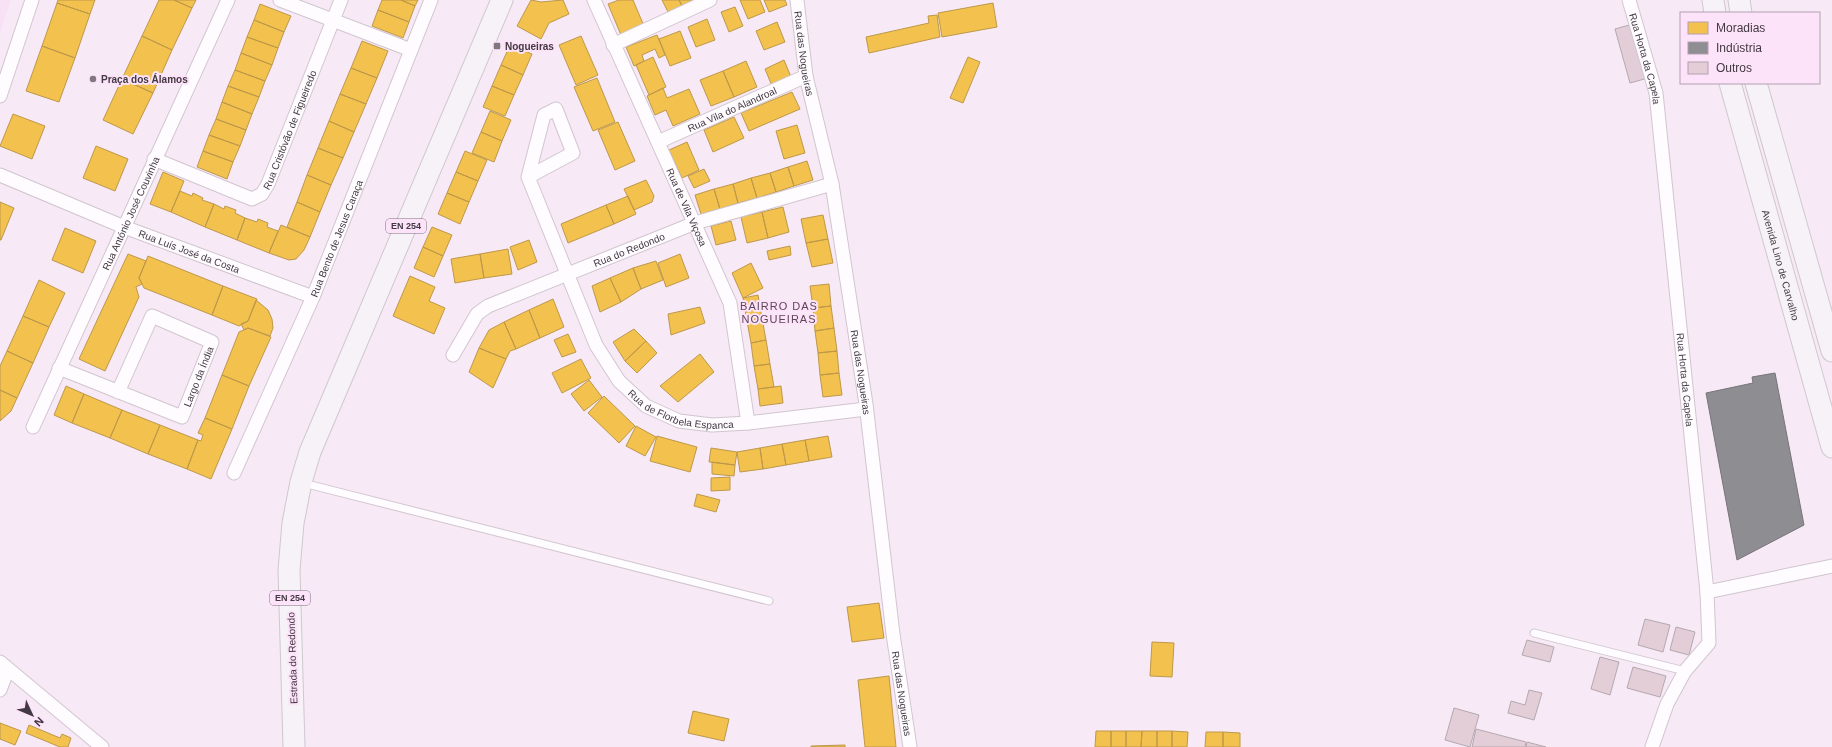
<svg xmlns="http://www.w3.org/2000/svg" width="1832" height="747" font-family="Helvetica,sans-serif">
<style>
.built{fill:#f9e1f5}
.homes{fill:#f2c14e;stroke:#be984a}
.industry{fill:#8d8d92;stroke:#77747a}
.building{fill:#e3ced8;stroke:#b4a8af}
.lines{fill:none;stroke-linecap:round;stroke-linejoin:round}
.lane-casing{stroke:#d1c6cf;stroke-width:9}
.street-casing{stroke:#d1c6cf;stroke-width:15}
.primary-casing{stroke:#cfc8ce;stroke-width:23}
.lane{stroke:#fefcfe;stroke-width:7}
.street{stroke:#fefcfe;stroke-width:13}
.primary{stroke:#f6f2f8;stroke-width:21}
.poi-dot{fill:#827781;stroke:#fde3f9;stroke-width:1.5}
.labels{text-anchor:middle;stroke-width:4;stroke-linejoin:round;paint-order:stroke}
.shield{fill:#fde3f9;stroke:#7b6c79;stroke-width:1}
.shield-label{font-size:9px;font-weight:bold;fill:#433942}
.poi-label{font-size:10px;font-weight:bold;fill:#433942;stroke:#fde3f9;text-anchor:start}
.street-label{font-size:10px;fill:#433942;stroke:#fde3f9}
.neighbourhood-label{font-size:11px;letter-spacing:1px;fill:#5c4759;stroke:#fde3f9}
</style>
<rect width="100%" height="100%" fill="#f7e9f5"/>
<path class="built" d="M0 0H11L0 33Z"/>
<path class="homes" d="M58 0H95L90 14 57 3Z
M159 0H174L192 8 172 50 142 36Z
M174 0H196L192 8Z
M382 0H401L415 6 409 22 378 10Z
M401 0H418L415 6Z
M531 0 541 2 563 0 569 14 549 23 541 39 517 26Z
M619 0H633L644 26 621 35 608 4Z
M662 0H679L682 6 668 12Z
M679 0H694L682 6Z
M740 0H760L765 12 748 19Z
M764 0H785L787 5 769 12Z
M57 3 90 14 75 58 42 46Z
M993 3 997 27 942 37 938 13Z
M260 4 291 16 284 32 254 20Z
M735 7 743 26 729 32 721 12Z
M378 10 409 22 403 38 372 26Z
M937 15 940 37 869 53 866 37 929 23 928 16Z
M707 19 715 40 696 47 688 27Z
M254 20 284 32 278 48 247 37Z
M777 22 785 42 764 50 756 31Z
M680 31 691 58 670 66 659 39Z
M657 35 665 55 659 58 655 49 642 55 644 61 634 66 626 47Z
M142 36 172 50 153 93 122 79Z
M581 36 598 75 576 85 559 45Z
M247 37 278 48 272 65 241 53Z
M362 41 388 51 377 78 351 68Z
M510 45 532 54 523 75 501 65Z
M42 46 75 58 59 102 26 91Z
M241 53 272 65 265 81 235 70Z
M653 57 666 87 649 95 636 65Z
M968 57 980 62 963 103 950 98Z
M784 60 791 77 772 86 765 69Z
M746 61 757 87 734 97 723 71Z
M501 65 523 75 514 95 492 86Z
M351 68 377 78 366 104 340 94Z
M235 70 265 81 259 97 228 86Z
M723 71 734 97 711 106 700 80Z
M597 78 615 122 593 131 574 87Z
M122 79 153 93 133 134 103 120Z
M228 86 259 97 252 114 222 102Z
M492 86 514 95 505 116 483 107Z
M663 88 667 98 689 89 700 114 673 126 666 110 655 115 647 96Z
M792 92 800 109 749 131 741 113Z
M340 94 366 104 354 132 329 121Z
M222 102 252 114 246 130 216 119Z
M490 111 511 120 502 141 481 132Z
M13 114 45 126 32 159 0 146Z
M734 117 744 138 713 152 704 130Z
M216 119 246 130 240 146 209 135Z
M329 121 354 132 343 158 318 148Z
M618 122 635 161 615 170 598 130Z
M797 125 805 153 784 159 776 131Z
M481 132 502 141 494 162 472 153Z
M209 135 240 146 233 162 203 151Z
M687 142 699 170 682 178 669 150Z
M96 146 128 159 115 191 83 178Z
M318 148 343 158 331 185 307 175Z
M203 151 233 162 227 179 197 167Z
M465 151 487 160 478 181 456 172Z
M807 161 813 180 794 186 788 167Z
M788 167 794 186 776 192 770 173Z
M704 169 710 181 694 188 688 176Z
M163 172 184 181 171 212 150 204Z
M456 172 478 181 469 202 447 193Z
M770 173 776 192 757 198 751 178Z
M307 175 331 185 320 212 297 202Z
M751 178 757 198 738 203 733 184Z
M646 180 654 196 652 202 634 210 624 189Z
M733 184 738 203 720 209 714 189Z
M714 189 720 209 701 214 695 195Z
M180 191 192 196 193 193 203 198 202 200 214 204 205 227 171 212Z
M447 193 469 202 460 224 438 214Z
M628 196 636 214 614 224 606 205Z
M0 202 14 208 1 240H0Z
M297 202 320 212 310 237 287 227Z
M214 204 224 209 225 206 236 210 235 213 245 218 237 240 205 227Z
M606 205 614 224 568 243 561 224Z
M783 207 789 232 768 238 762 212Z
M762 212 768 238 747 243 741 217Z
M823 215 828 239 806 243 801 219Z
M245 218 257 222 258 219 268 223 267 227 278 231 269 253 237 240Z
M731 221 736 240 716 245 711 226Z
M281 225 310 237 304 250 296 259 289 260 269 253Z
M432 227 452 235 443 256 423 247Z
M65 228 96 241 83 273 52 260Z
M828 239 833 263 812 267 806 243Z
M529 240 537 262 518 270 510 247Z
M790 246 791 255 769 260 767 251Z
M423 247 443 256 434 277 414 268Z
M508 249 512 274 484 278 480 254Z
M128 254 146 261 139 278 142 284 136 287 139 297 105 371 79 359Z
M480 254 484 278 455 283 451 259Z
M680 254 689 278 666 287 658 263Z
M148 256 223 286 212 315 144 288 139 278Z
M656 261 663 280 641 289 633 268Z
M751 263 763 288 743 298 732 273Z
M633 268 641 289 621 302 610 278Z
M410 276 435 287 429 301 445 308 434 334 393 316Z
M610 278 621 302 600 312 592 286Z
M39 280 65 293 49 327 23 316Z
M829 284 831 306 813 308 810 286Z
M223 286 257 299 248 321 239 326 212 315Z
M758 295 762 318 747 321 743 298Z
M553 299 564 327 540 338 529 310Z
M256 300 268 310 272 319 273 328 270 336 248 328 244 330 241 324 248 321Z
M831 306 834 328 815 331 813 308Z
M700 307 705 323 671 335 668 314Z
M529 310 540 338 516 349 504 322Z
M23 316 49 327 33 363 7 351Z
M762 318 766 340 751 343 747 321Z
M504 322 516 349 510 351 506 359 479 348 489 330Z
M248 328 271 337 249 386 222 375 239 332Z
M834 328 837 351 818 353 815 331Z
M634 329 646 341 625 361 613 342Z
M568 334 576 352 562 357 554 340Z
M766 340 770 364 754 366 751 343Z
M646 341 657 353 637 373 625 361Z
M479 348 506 359 493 388 469 372Z
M7 351 33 363 17 398 0 390V366Z
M837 351 839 373 820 375 818 353Z
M700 354 714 372 678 402 660 386Z
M581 359 591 378 562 393 552 373Z
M770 364 774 387 758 389 754 366Z
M839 373 842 395 823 397 820 375Z
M222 375 249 386 232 429 205 418Z
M589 380 602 397 584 411 571 394Z
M66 386 84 394 72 423 54 415Z
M781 386 783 403 760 406 758 389Z
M0 390 17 398 11 411 0 421Z
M84 394 122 410 110 438 72 423Z
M604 396 635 426 619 443 588 413Z
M122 410 160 425 148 454 110 438Z
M205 418 232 429 211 479 187 469 198 440 201 441 203 435 198 433Z
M160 425 198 440 187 469 148 454Z
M636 426 656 437 645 456 626 446Z
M657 436 697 447 690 472 650 461Z
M828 436 832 457 809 461 805 440Z
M805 440 809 461 786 465 782 444Z
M782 444 786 465 763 469 760 448Z
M711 448 737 452 735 465 709 462Z
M760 448 763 469 740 472 737 452Z
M712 462 735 465 734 476 712 474Z
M730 477V490L711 491V478Z
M697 494 720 500 716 512 694 506Z
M879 603 884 638 852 642 847 607Z
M1152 642 1174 643 1172 677 1150 676Z
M889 676 896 747H865L858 680Z
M693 711 729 719 724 741 688 733Z
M0 723 21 731 15 745 0 739Z
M29 725 60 738 62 734 71 738 68 747H60L26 733Z
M1096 731H1111V747H1095Z
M1111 731H1126V747H1111Z
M1126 731H1142L1141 747H1126Z
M1142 731H1157V747H1141Z
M1157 731H1172V747H1157Z
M1172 731 1188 732 1187 747H1172Z
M1206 732H1223V747H1205Z
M1223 732 1240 733V747H1223Z
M845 745V747H811V746Z"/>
<path class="industry" d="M1775 373 1804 525 1737 560 1706 393 1753 383 1752 377Z"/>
<path class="building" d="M1633 24 1648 78 1630 83 1615 29Z
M1645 619 1670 625 1663 652 1638 645Z
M1676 627 1695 632 1689 655 1670 650Z
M1527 640 1554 647 1550 662 1522 655Z
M1600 657 1619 662 1610 695 1591 689Z
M1633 667 1666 676 1660 697 1627 688Z
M1529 690 1542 693 1534 720 1508 713 1511 701 1525 705Z
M1454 708 1479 715 1470 747 1445 740Z
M1476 729 1526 742 1525 747H1472Z
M1527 742 1546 747H1526Z"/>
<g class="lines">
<defs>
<path id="lane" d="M303 483 769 601
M1534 633 1685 671"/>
<g id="street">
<path d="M280 0 411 50"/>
<path id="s1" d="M594 0 730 303 748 423"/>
<path id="s2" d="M797 0 806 76 832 184 866 404 893 634 910 747"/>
<path id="s3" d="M1629 0 1656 93 1707 592 1709 643 1685 671 1667 704 1652 747"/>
<path d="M613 45 710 0"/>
<path d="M0 96 32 0"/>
<path id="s4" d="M658 142 806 76"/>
<path id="s5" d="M154 159 252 199 262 194 268 184 341 0"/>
<path id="s6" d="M0 175 124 227 313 297"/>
<path id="s7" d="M528 177 573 153 556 109 544 115 528 177 596 345 619 381 646 406 679 421 712 425 748 423 866 409"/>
<path id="s8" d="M453 355 477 314 488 306 695 223 832 184"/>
<path id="s9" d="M59 368 182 417 212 342 152 316 118 392"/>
<path id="s10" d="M33 427 228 0"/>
<path id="s11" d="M234 473 313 297 431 0"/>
<path d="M1707 592 1832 566"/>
<path d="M0 662 102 747"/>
<path d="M0 690 8 669"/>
</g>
<g id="primary">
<path d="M1713 0 1715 13"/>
<path d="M1739 0 1741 13"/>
<path id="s12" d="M1730 83 1832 447"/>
<path d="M1756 83 1832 351"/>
<path d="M294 747 289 570 293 523 301 482 310 452 502 0"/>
</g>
</defs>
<use href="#lane" class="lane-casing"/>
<use href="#street" class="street-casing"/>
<use href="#primary" class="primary-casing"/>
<use href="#lane" class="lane"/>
<use href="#street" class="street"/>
<use href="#primary" class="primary"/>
</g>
<g class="poi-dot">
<rect x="493" y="42" width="8" height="8" rx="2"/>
<circle cx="93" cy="79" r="4"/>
</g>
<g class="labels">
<g class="shield">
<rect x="386" y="219" width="40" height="14" rx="3"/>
<rect x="270" y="591" width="40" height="14" rx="3"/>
</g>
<g class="shield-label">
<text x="406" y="229">EN 254</text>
<text x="290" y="601">EN 254</text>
</g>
<g class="poi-label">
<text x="505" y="50">Nogueiras</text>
<text x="101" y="83">Praça dos Álamos</text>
</g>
<g class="street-label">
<text dy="4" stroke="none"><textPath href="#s2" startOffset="54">Rua das Nogueiras</textPath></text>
<text dy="4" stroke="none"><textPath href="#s3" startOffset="61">Rua Horta da Capela</textPath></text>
<text dy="4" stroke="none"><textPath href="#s4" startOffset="81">Rua Vila do Alandroal</textPath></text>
<text dy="4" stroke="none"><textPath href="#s5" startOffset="187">Rua Cristóvão de Figueiredo</textPath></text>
<text dy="4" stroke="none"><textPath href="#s1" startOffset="227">Rua de Vila Viçosa</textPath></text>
<text dy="4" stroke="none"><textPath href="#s10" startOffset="235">Rua António José Couvinha</textPath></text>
<text dy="4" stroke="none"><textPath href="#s11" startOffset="256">Rua Bento de Jesus Caraça</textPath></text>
<text dy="4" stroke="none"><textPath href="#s8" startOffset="213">Rua do Redondo</textPath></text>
<text dy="4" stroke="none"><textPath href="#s6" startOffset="204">Rua Luís José da Costa</textPath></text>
<text dy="4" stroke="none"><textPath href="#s12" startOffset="189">Avenida Lino de Carvalho</textPath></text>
<text dy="4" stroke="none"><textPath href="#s2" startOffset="378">Rua das Nogueiras</textPath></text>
<text dy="4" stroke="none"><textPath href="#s9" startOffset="176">Largo da Índia</textPath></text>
<text dy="4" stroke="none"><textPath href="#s3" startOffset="385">Rua Horta da Capela</textPath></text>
<text dy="4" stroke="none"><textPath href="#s7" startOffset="471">Rua de Florbela Espanca</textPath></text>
<text transform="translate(292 658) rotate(-92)" y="4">Estrada do Redondo</text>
<text dy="4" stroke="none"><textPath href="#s2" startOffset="702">Rua das Nogueiras</textPath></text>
</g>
<g class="neighbourhood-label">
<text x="779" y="310">BAIRRO DAS<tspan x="779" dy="13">NOGUEIRAS</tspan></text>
</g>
</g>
<rect x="1680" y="12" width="140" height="72" fill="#fde3f9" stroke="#b39fb0"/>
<rect x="1688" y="22" width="20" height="12" fill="#f2c14e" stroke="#b39fb0"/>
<text x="1716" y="32" font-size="12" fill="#433942">Moradias</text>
<rect x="1688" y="42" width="20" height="12" fill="#8d8d92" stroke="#b39fb0"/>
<text x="1716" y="52" font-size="12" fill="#433942">Indústria</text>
<rect x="1688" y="62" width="20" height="12" fill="#e3ced8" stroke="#b39fb0"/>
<text x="1716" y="72" font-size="12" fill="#433942">Outros</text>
<g transform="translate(32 715) rotate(134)" stroke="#fde3f9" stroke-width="3" paint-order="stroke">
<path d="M0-3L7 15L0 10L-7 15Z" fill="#433942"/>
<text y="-6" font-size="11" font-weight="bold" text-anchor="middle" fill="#433942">N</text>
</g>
</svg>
